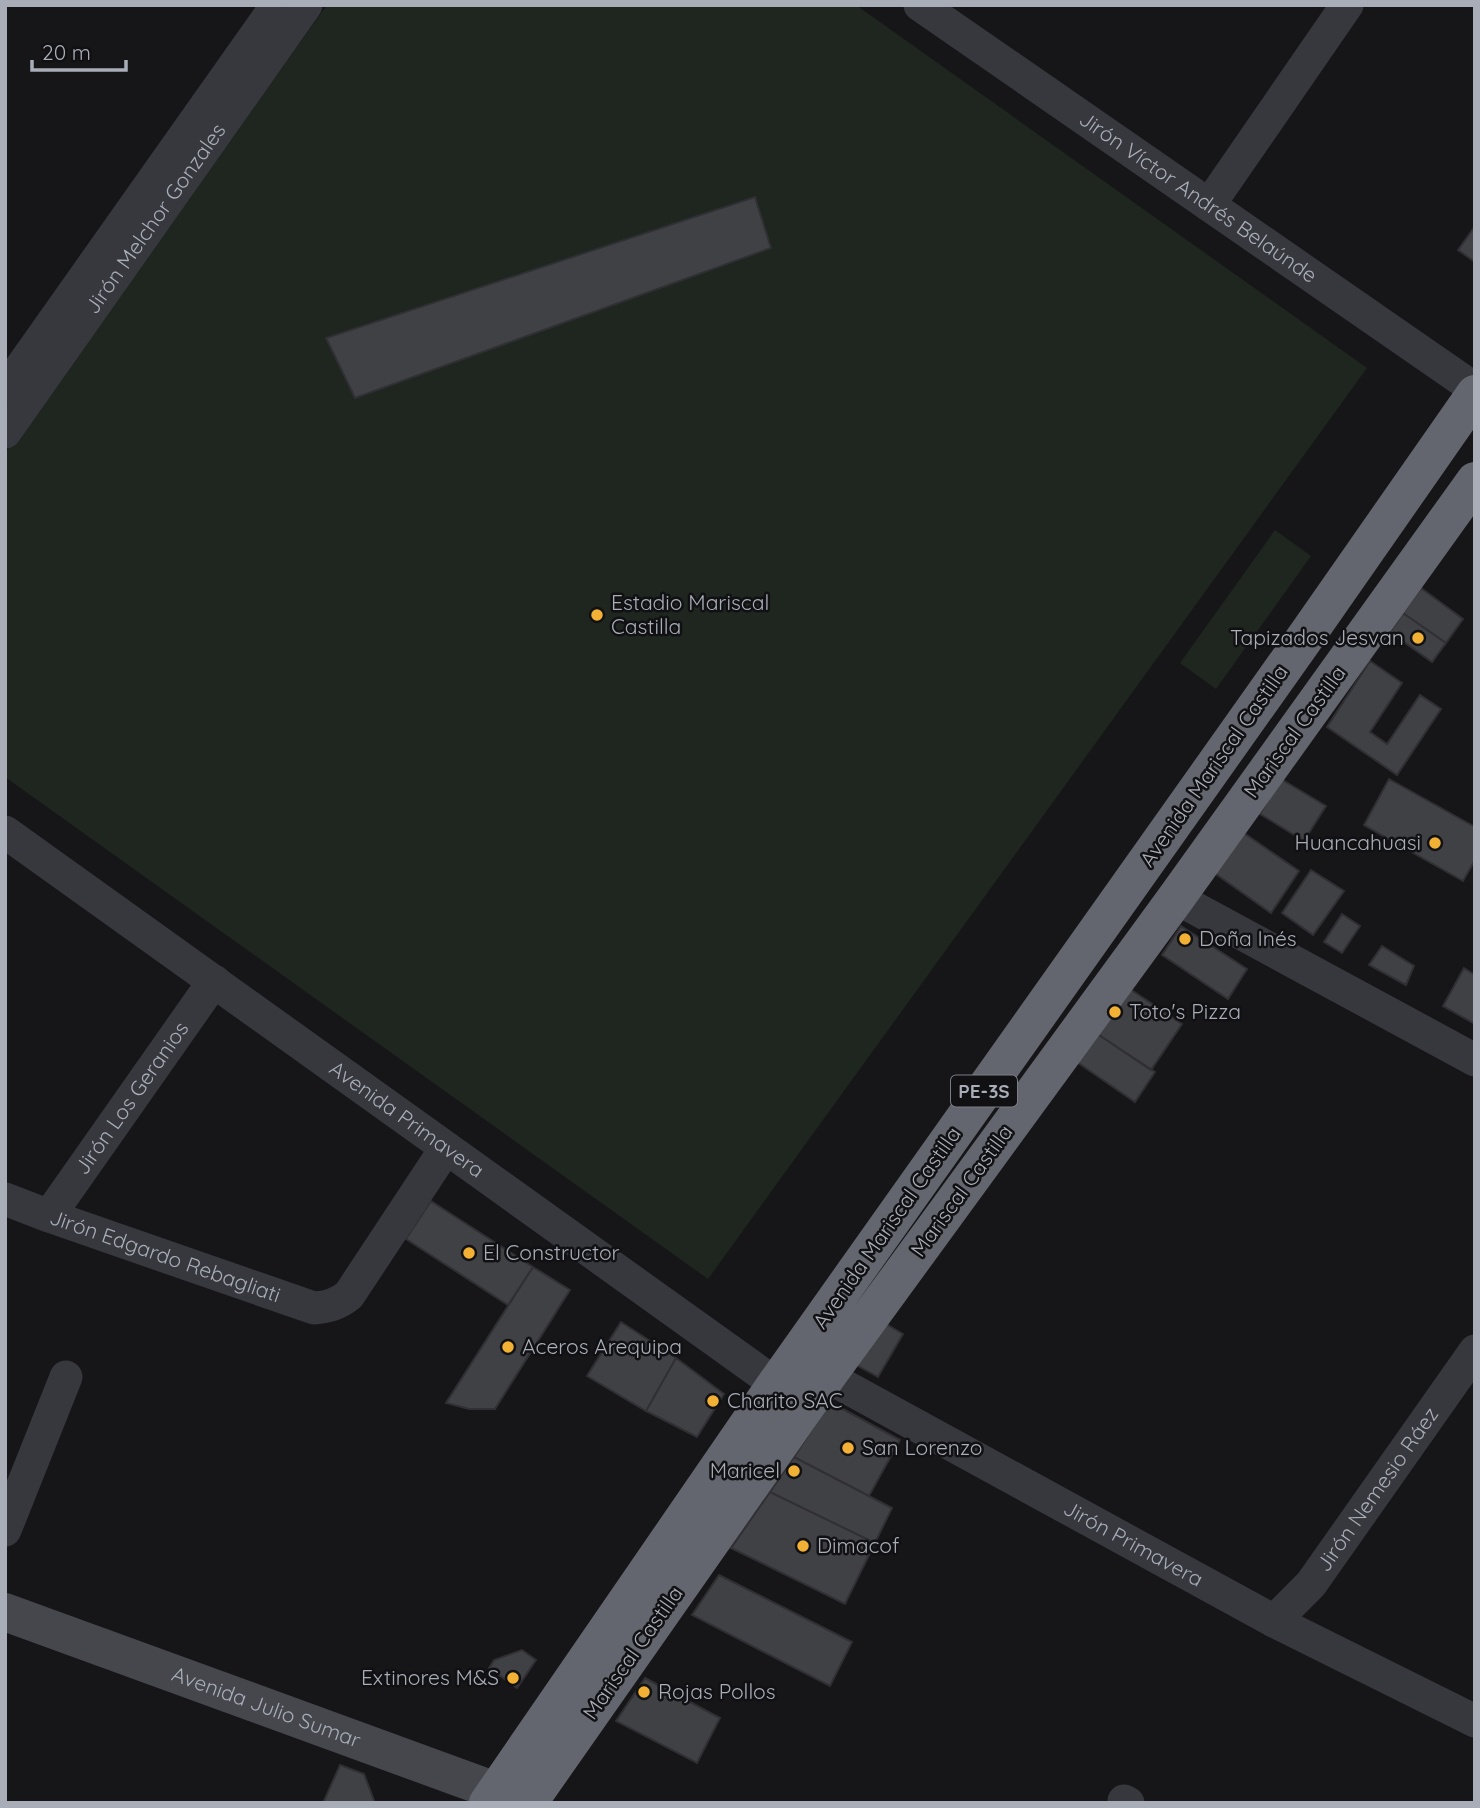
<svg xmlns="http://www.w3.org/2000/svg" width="1480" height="1808" font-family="Quicksand,sans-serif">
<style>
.green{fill:#1e261f}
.building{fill:#404145;stroke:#303034;stroke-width:2}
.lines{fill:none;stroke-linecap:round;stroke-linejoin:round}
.street{stroke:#37383d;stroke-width:33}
.secondary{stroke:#45474d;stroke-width:38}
.highway{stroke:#63666e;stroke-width:38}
.poi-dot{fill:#f2b134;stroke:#111113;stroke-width:2.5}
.labels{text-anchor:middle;stroke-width:5;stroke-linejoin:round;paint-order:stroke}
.shield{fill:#111113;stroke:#7b7e86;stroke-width:2}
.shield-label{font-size:19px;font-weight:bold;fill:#a8adb8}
.street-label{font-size:21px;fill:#a8adb8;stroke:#111113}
.poi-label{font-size:21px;fill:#a8adb8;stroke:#111113;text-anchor:start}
</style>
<rect width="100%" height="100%" fill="#161618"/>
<path class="green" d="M327 5H856L1367 368 708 1279 5 777V453Z
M1275 530 1311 556 1216 689 1180 663Z"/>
<path class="building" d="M755 197 771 248 355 398 326 338Z
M1473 229 1475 230V262L1458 250Z
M1421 588 1463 619 1446 643 1403 613Z
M1403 613 1446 643 1432 662 1390 632Z
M1370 661 1402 683 1370 732 1387 744 1420 695 1441 709 1397 775 1327 727Z
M1281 779 1326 806 1304 841 1260 814Z
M1389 779 1475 827V860L1463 881 1364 825Z
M1241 831 1299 871 1271 913 1213 872Z
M1311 870 1344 891 1313 935 1282 913Z
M1342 914 1360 926 1342 953 1324 942Z
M1181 926 1247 969 1228 999 1162 955Z
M1382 946 1414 966 1406 985 1369 965Z
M1464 968 1475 975V1024L1443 1006Z
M1124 985 1182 1024 1151 1070 1093 1031Z
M1093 1031 1155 1072 1135 1102 1074 1060Z
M431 1201 533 1267 508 1305 406 1239Z
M533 1267 570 1290 495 1409H469L446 1403Z
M876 1318 903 1334 878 1377 851 1362Z
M621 1322 676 1358 646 1411 587 1376Z
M676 1358 724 1394 697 1437 646 1411Z
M830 1402 900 1440 869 1496 794 1457Z
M794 1457 892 1508 875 1543 770 1492Z
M770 1492 875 1543 845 1604 731 1548Z
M719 1575 852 1642 830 1686 692 1615Z
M522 1650 536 1660 517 1688 489 1668 494 1660Z
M645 1678 720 1718 697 1763 616 1721Z
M340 1765 364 1774 375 1803H323Z"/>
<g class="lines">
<g class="street">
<path id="s1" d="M920 5 1475 389"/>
<path d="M1209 205 1347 5"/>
<path d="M5 390 277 5"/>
<path id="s2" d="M5 432 306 5"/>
<path id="s3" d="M5 832 797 1399"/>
<path d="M1176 898 1475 1060"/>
<path id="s4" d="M5 1199 49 1216 314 1308C328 1307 338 1304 349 1295L446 1148"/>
<path id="s5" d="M49 1216 214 981"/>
<path id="s6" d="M806 1365 1274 1621 1475 1721"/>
<path d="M5 1530 66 1377"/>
<path id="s7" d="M1274 1621 1311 1584 1475 1351"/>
<path d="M1124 1801 1128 1803"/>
</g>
<path class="secondary" id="s8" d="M5 1612 526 1802"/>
<path class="highway" d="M488 1803 776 1384 1309 632 1475 394
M528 1803 827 1376 1176 898 1475 481"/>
</g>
<g class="poi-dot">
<circle cx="597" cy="615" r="7"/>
<circle cx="1418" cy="638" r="7"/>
<circle cx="1435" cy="843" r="7"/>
<circle cx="1185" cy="939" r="7"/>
<circle cx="1115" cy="1012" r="7"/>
<circle cx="469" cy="1253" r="7"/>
<circle cx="508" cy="1347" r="7"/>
<circle cx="713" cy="1401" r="7"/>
<circle cx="848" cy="1448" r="7"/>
<circle cx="794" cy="1471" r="7"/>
<circle cx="803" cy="1546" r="7"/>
<circle cx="513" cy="1678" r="7"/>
<circle cx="644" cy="1692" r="7"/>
</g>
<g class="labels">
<rect class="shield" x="951" y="1075.5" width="66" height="31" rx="5"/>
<g class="shield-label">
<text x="984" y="1098">PE-3S</text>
</g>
<g class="street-label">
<text dy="7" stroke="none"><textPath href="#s1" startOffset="338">Jirón Víctor Andrés Belaúnde</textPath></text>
<text dy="7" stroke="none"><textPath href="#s2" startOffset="261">Jirón Melchor Gonzales</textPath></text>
<text transform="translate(1295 732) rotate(-54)" y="7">Mariscal Castilla</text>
<text transform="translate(1214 766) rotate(-55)" y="7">Avenida Mariscal Castilla</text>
<text dy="7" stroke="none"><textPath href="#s5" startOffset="144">Jirón Los Geranios</textPath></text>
<text dy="7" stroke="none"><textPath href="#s3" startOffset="494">Avenida Primavera</textPath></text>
<text transform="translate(962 1191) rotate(-54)" y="7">Mariscal Castilla</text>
<text transform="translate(887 1228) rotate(-55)" y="7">Avenida Mariscal Castilla</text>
<text dy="7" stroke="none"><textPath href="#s4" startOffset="170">Jirón Edgardo Rebagliati</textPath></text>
<text dy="7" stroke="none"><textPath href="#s7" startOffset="168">Jirón Nemesio Ráez</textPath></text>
<text dy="7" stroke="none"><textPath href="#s6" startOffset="373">Jirón Primavera</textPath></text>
<text transform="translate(633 1653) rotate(-55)" y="7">Mariscal Castilla</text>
<text dy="7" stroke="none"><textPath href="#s8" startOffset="278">Avenida Julio Sumar</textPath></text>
</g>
<g class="poi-label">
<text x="611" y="610">Estadio Mariscal<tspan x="611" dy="24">Castilla</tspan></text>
<text x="1404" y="645" text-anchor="end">Tapizados Jesvan</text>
<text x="1421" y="850" text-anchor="end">Huancahuasi</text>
<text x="1199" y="946">Doña Inés</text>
<text x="1129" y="1019">Toto's Pizza</text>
<text x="483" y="1260">El Constructor</text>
<text x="522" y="1354">Aceros Arequipa</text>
<text x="727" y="1408">Charito SAC</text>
<text x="862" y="1455">San Lorenzo</text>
<text x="780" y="1478" text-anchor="end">Maricel</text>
<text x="817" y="1553">Dimacof</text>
<text x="499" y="1685" text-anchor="end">Extinores M&amp;S</text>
<text x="658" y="1699">Rojas Pollos</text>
</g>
</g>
<rect width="1480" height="1808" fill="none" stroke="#a8adb8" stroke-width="14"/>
<path d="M32 60v10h94v-10" fill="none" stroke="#a8adb8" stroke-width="3.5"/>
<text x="42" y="60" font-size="21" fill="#a8adb8" stroke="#111113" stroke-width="5" paint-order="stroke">20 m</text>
</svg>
